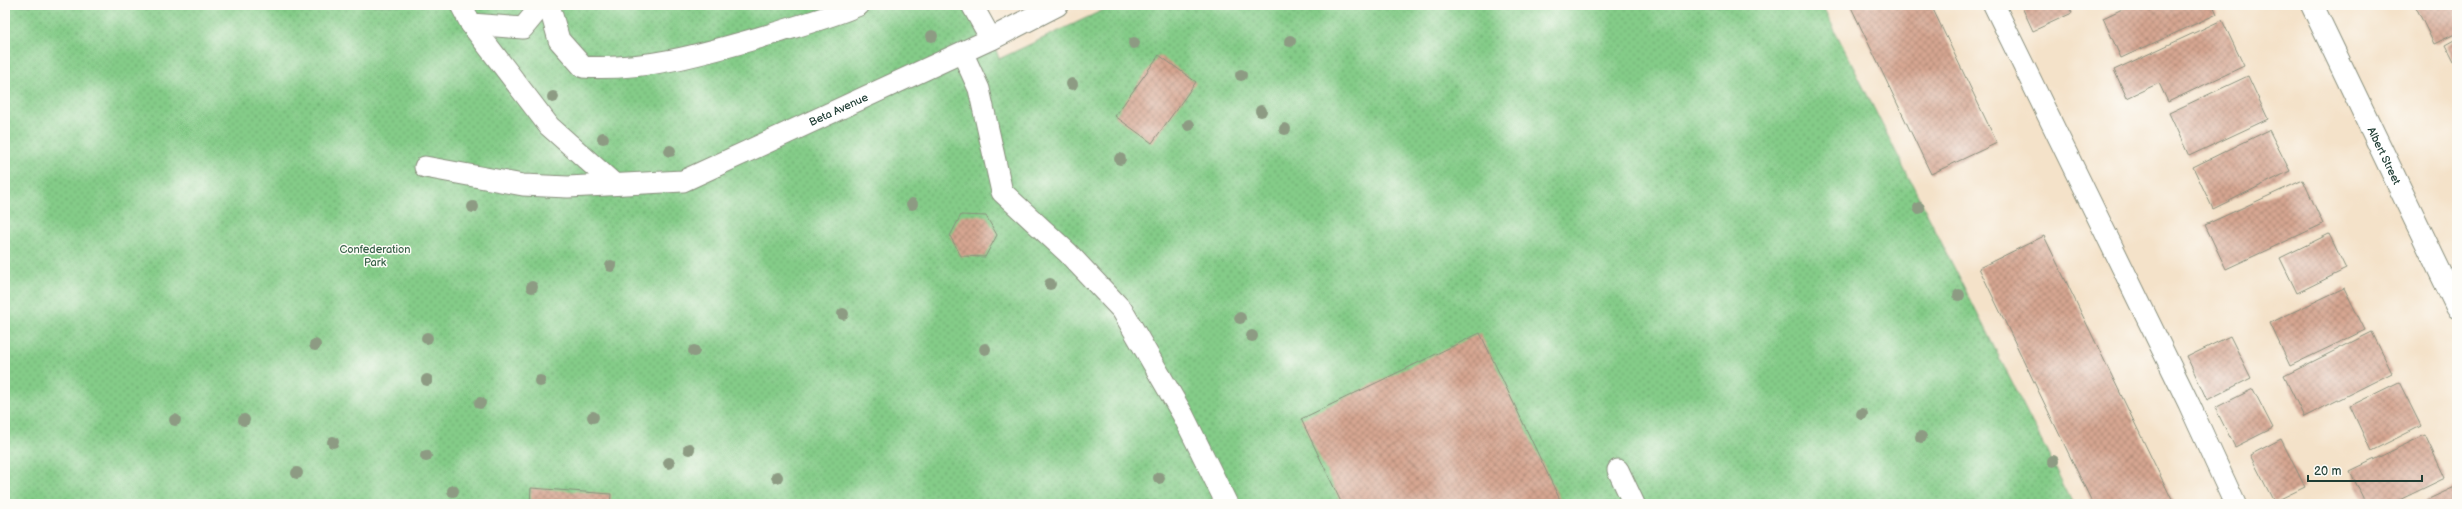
<svg xmlns="http://www.w3.org/2000/svg" width="2462" height="509" font-family="'Balsamiq Sans',sans-serif">
<style>
.park{fill:url(#park-dots);stroke:#52845e}
.building{fill:url(#building-cross-hatch)}
.lines{fill:none;stroke-linecap:round;stroke-linejoin:round}
.service-casing{stroke:#8a907e;stroke-width:23}
.minor-casing{stroke:#8a907e;stroke-width:24}
.tertiary-casing{stroke:#8a907e;stroke-width:24}
.service{stroke:#fff;stroke-width:21}
.minor{stroke:#fff;stroke-width:22}
.tertiary{stroke:#fff;stroke-width:22}
.tree{fill:#8d9b83}
.labels{text-anchor:middle;stroke-width:3;stroke-linejoin:round;paint-order:stroke}
.street-label{font-size:11px;fill:#1f3d34;stroke:#fdfcf7}
.park-label{font-size:11px;fill:#386149;stroke:#fdfcf7}
</style>
<defs>
<pattern id="park-dots" width="8" height="8" patternUnits="userSpaceOnUse"><rect width="8" height="8" fill="#84cc88"/><path d="M2 2h.1M6 6h.1" fill="none" stroke="#6ba770" stroke-width="1.8" stroke-linecap="round"/></pattern>
<pattern id="building-cross-hatch" width="8" height="8" patternUnits="userSpaceOnUse"><rect width="8" height="8" fill="#d6a691"/><path d="M0 0l8 8M0 8l8-8" fill="none" stroke="#ad8877"/></pattern>
</defs>
<rect width="100%" height="100%" fill="#fdfcf7"/>
<filter id="ink" filterUnits="userSpaceOnUse"><feTurbulence type="fractalNoise" baseFrequency=".025" numOctaves="2"/><feDisplacementMap in="SourceGraphic" scale="8" xChannelSelector="R" yChannelSelector="G"/><feConvolveMatrix kernelMatrix="1 2 1 2 8 2 1 2 1" color-interpolation-filters="sRGB"/></filter>
<filter id="wash" filterUnits="userSpaceOnUse"><feTurbulence type="fractalNoise" baseFrequency=".012" numOctaves="4" result="noise"/><feDisplacementMap in="SourceGraphic" scale="16" xChannelSelector="R" yChannelSelector="G"/><feGaussianBlur stdDeviation="0.9" result="paint"/><feColorMatrix in="noise" values="0 0 0 0 0 0 0 0 0 0 0 0 0 0 0 0 0 1.4 0 .05"/><feComposite in="paint" operator="in"/></filter>
<g filter="url(#wash)">
<rect width="100%" height="100%" fill="#f4e2c9"/>
<path class="park" d="M5 5H990L982 9 999 59 1114 5H1822L2073 504H5Z"/>
<g id="blocks">
<path class="building" d="M1850 5H1931L1997 143 1931 174Z
M2021 5H2068L2072 13 2033 31Z
M2131 5H2213L2217 14 2121 58 2103 18Z
M2415 5H2457V33L2434 44Z
M2222 20 2244 66 2168 102 2159 83 2127 98 2114 70Z
M2457 39V67L2446 45Z
M1159 55 1196 82 1152 143 1115 116Z
M2248 76 2268 119 2189 156 2169 113Z
M2269 130 2290 171 2213 209 2193 167Z
M2303 180 2323 224 2226 269 2205 225Z
M961 215 986 216 997 235 985 257 961 256 950 236Z
M2329 234 2346 269 2297 293 2280 258Z
M2044 236 2174 504H2093L1979 268Z
M2344 288 2365 330 2290 366 2270 323Z
M2372 332 2392 373 2304 417 2284 376Z
M1480 333 1562 504H1342L1301 419Z
M2230 336 2251 378 2207 400 2187 357Z
M2399 382 2421 426 2371 451 2350 406Z
M2253 389 2273 428 2235 447 2215 408Z
M2425 435 2445 478 2391 504H2366L2350 471Z
M2281 439 2305 487 2274 502 2250 455Z
M2457 486V504H2418Z
M531 488 611 494 610 504H530Z"/>
</g>
</g>
<g filter="url(#ink)">
<use href="#blocks" fill-opacity="0" stroke="#8a907e" stroke-width="1"/>
<g class="lines">
<defs>
<g id="service">
<path d="M461 5 471 24 549 126 613 183"/>
<path d="M549 5 559 40 583 67C649 71 709 52 772 34 801 25 831 17 859 5"/>
<path d="M1994 5 2189 404 2235 504"/>
<path d="M471 24 523 28 542 5"/>
<path d="M963 54 979 89 1002 192 1068 253 1122 310 1183 415 1227 504"/>
<path id="s1" d="M425 167 523 185 568 187 683 181 991 39 972 5"/>
<path d="M1618 470 1634 504"/>
</g>
<path id="minor" d="M991 39 1057 5"/>
<g id="tertiary">
<path id="s2" d="M2312 5 2457 307"/>
</g>
</defs>
<use href="#service" class="service-casing"/>
<use href="#minor" class="minor-casing"/>
<use href="#tertiary" class="tertiary-casing"/>
<use href="#service" class="service"/>
<use href="#minor" class="minor"/>
<use href="#tertiary" class="tertiary"/>
</g>
<g class="tree">
<circle cx="932" cy="36" r="6"/>
<circle cx="1290" cy="41" r="6"/>
<circle cx="1134" cy="43" r="6"/>
<circle cx="1241" cy="75" r="6"/>
<circle cx="1072" cy="84" r="6"/>
<circle cx="553" cy="97" r="6"/>
<circle cx="1261" cy="111" r="6"/>
<circle cx="1189" cy="125" r="6"/>
<circle cx="1285" cy="129" r="6"/>
<circle cx="603" cy="138" r="6"/>
<circle cx="670" cy="151" r="6"/>
<circle cx="1120" cy="159" r="6"/>
<circle cx="912" cy="204" r="6"/>
<circle cx="473" cy="207" r="6"/>
<circle cx="1919" cy="208" r="6"/>
<circle cx="611" cy="266" r="6"/>
<circle cx="1050" cy="284" r="6"/>
<circle cx="532" cy="287" r="6"/>
<circle cx="1959" cy="295" r="6"/>
<circle cx="843" cy="314" r="6"/>
<circle cx="1240" cy="318" r="6"/>
<circle cx="1252" cy="336" r="6"/>
<circle cx="427" cy="338" r="6"/>
<circle cx="315" cy="345" r="6"/>
<circle cx="985" cy="349" r="6"/>
<circle cx="694" cy="351" r="6"/>
<circle cx="427" cy="380" r="6"/>
<circle cx="540" cy="381" r="6"/>
<circle cx="480" cy="403" r="6"/>
<circle cx="1862" cy="414" r="6"/>
<circle cx="593" cy="417" r="6"/>
<circle cx="175" cy="420" r="6"/>
<circle cx="244" cy="420" r="6"/>
<circle cx="1921" cy="437" r="6"/>
<circle cx="333" cy="442" r="6"/>
<circle cx="689" cy="449" r="6"/>
<circle cx="426" cy="456" r="6"/>
<circle cx="2053" cy="461" r="6"/>
<circle cx="669" cy="463" r="6"/>
<circle cx="297" cy="473" r="6"/>
<circle cx="777" cy="477" r="6"/>
<circle cx="1159" cy="478" r="6"/>
<circle cx="453" cy="491" r="6"/>
</g>
</g>
<g class="labels">
<g class="street-label">
<text dy="4" stroke="none"><textPath href="#s1" startOffset="431">Beta Avenue</textPath></text>
<text dy="4" stroke="none"><textPath href="#s2" startOffset="167">Albert Street</textPath></text>
</g>
<g class="park-label">
<text x="375" y="253">Confederation<tspan x="375" dy="13">Park</tspan></text>
</g>
</g>
<rect width="2462" height="509" fill="none" stroke="#fdfcf7" stroke-width="20"/>
<path d="M2308 475v6h114v-6" fill="none" stroke="#1f3d34" stroke-width="2"/>
<text x="2314" y="475" font-size="12" fill="#1f3d34" stroke="#fdfcf7" stroke-width="3" paint-order="stroke">20 m</text>
</svg>
